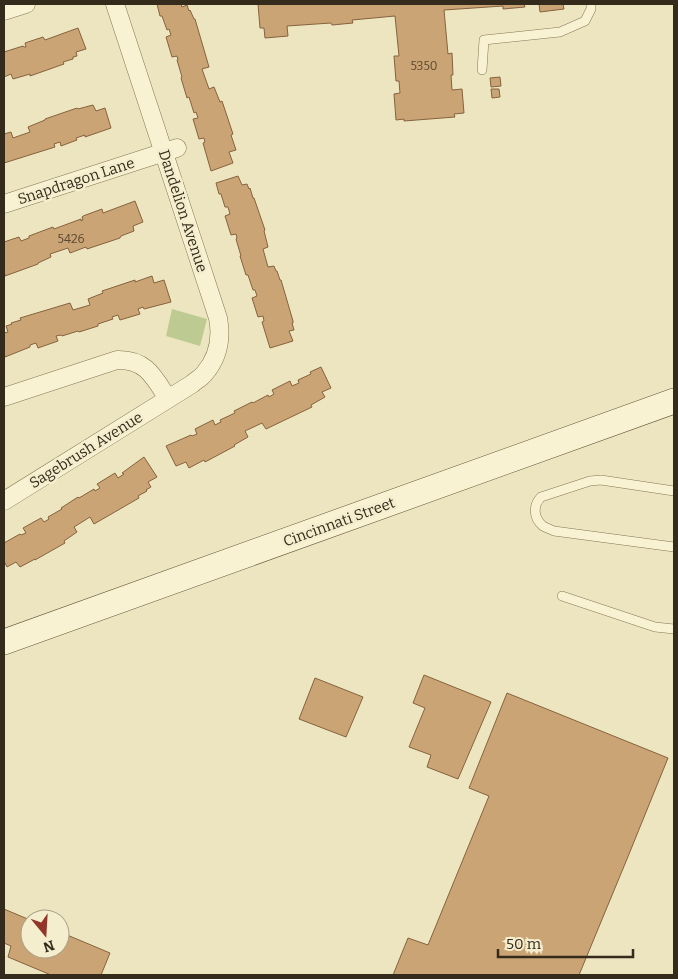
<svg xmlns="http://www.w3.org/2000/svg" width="678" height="979" font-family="Bitter,serif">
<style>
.green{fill:#bdcb93}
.building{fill:#cba475;stroke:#84633e}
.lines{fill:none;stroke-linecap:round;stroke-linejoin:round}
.lane-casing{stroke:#857657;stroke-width:10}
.street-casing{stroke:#857657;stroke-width:19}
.secondary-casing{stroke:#67573b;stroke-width:26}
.lane{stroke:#f8f2d2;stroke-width:9}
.street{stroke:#f8f2d2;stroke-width:18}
.secondary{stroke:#f8f2d2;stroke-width:25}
.labels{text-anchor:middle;stroke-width:5;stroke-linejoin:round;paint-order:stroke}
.number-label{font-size:12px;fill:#5a4932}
.street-label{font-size:15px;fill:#352b1c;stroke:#f5eece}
</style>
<rect width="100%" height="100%" fill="#ede5bf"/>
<path class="green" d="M172 309 207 319 200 346 166 336Z"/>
<path class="building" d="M157 4H181L182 7 187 5 189 11 190 10 194 19H195L209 67 202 69 209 89 214 87 220 102 222 101 233 134 231 135 236 150 229 152 233 163 211 171 203 143 205 142 204 138 199 139 193 119 198 118 196 112 194 113 189 97 187 98 181 78 182 77 177 60H178L177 56 172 57 166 37 171 35 169 29 167 30 162 16H160Z
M258 4H525H524L525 7 503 9V6L444 10 448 54 452 53 453 75H451L452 90 462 89 464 113 454 114 455 117 404 121V119L396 120 394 94 400 93 399 81H396L394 56H399L395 16 352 20 353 23 332 25 331 23 287 26 288 36 265 38 264 28H260Z
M539 4H563L564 9 540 12Z
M78 28 86 49 76 52 77 56 73 57V59L63 62 64 64 30 76V74L13 79 11 74 4 77V52L23 46 24 47H26L25 43 43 37 45 40Z
M500 77 501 86 491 87 490 78Z
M491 89H499L500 97 492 98Z
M93 105 96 111 105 108 111 128 85 137V135L76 138 77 140 61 146 60 142 54 144 55 147 4 163V134L11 132 13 138 30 132 28 127 45 120V119L77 108 78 109Z
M238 176 242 185 247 184 249 189 250 188 253 198H254L265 230 264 231 268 247 263 249 268 267 274 266 276 271H277L280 280H281L293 321V323H292L294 330 289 331 293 341 270 348 262 322 264 321 263 316 258 317 252 298 257 296 255 290H253L248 275H246L240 256H241L236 239 237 238 236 234 231 235 225 216 230 214 228 207H225L221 194H219L216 183Z
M135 201 143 222 133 226 134 231 121 236 120 238 87 249 86 247 70 253 68 248 50 254 51 257 38 263V264L5 276V274L4 275V242L19 237 21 241 29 238V236L53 227 54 229 81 219V221L83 220 82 217 83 216 102 209 103 213Z
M152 276 154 283 164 280 171 302 144 309 143 307 138 309 140 314 120 320 118 315 112 317 113 319 98 324V326L79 332 78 331 62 336 61 335 56 336 58 341 38 348 36 343 30 345V347L5 357 4 352V333L8 332 6 326 12 324 11 323 21 320 20 318 70 303 73 310 90 305 88 299 103 293 102 291 135 280V282Z
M321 367 331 388 322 392 325 397 311 405 312 407 266 429 262 423 245 431 248 437 234 445 235 446 205 462 204 460 189 468 186 462 176 466 166 446 191 435 192 436 197 434 195 429 213 420 215 425 221 422 220 420 235 413 234 411 252 402 253 403 268 395 269 397 274 394 272 390 290 381 292 386 299 383 298 380 311 374 310 372Z
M144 457 157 477 148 482 151 487 146 490 147 491 138 496 139 498 94 524 90 517 74 527 77 532 64 541 65 543 35 560V559L20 567 16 562 7 567 4 561V543L20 534 21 535 26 533 23 528 41 518 44 522 49 519 48 517 62 509 61 508 78 497 79 498 94 489 95 491 100 488 97 484 115 473 118 478 124 474 122 473Z
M424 675 491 702 458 779 427 767 431 755 409 747 425 708 413 703Z
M315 678 363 697 346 737 299 719Z
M507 693 668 758 627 859 579 975H393L408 938 428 945 489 796 469 788Z
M4 909 30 920V949H60V932L110 953 101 975H51L8 957 11 946 4 943Z"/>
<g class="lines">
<defs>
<path id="lane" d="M482 70 484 40 560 32 585 21 591 9V4
M674 491 601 480 590 481 541 497C533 505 533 518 543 526 546 528 550 529 554 531L674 547
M562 596 655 627 674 629"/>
<path id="street" d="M4 11 26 4
M4 204 177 148
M4 397 117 360C146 359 154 377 168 399
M4 501 192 384C195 381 201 378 204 374 218 358 222 339 218 318L115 4"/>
<path id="secondary" d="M4 642 674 401"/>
</defs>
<use href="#lane" class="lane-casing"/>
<use href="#street" class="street-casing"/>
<use href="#secondary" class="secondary-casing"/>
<use href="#lane" class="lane"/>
<use href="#street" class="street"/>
<use href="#secondary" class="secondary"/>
</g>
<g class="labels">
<g class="number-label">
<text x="424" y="70">5350</text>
<text x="71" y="243">5426</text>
</g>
<g class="street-label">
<text transform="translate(76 181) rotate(-18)" y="5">Snapdragon Lane</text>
<text transform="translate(183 211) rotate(72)" y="5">Dandelion Avenue</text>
<text transform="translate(86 450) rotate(-32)" y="5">Sagebrush Avenue</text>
<text transform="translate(339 522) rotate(-20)" y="5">Cincinnati Street</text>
</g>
</g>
<rect width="678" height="979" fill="none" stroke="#352b1c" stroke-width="10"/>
<g transform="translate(45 934) rotate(162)"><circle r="24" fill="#f5eece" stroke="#a8a087"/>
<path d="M0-4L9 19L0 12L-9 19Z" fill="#933528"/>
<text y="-8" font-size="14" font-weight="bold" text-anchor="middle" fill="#352b1c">N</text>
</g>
<path d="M498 949v8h135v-8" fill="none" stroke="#352b1c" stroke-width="2.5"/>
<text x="506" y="949" font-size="15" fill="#352b1c" stroke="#f5eece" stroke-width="4" paint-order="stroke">50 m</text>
</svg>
